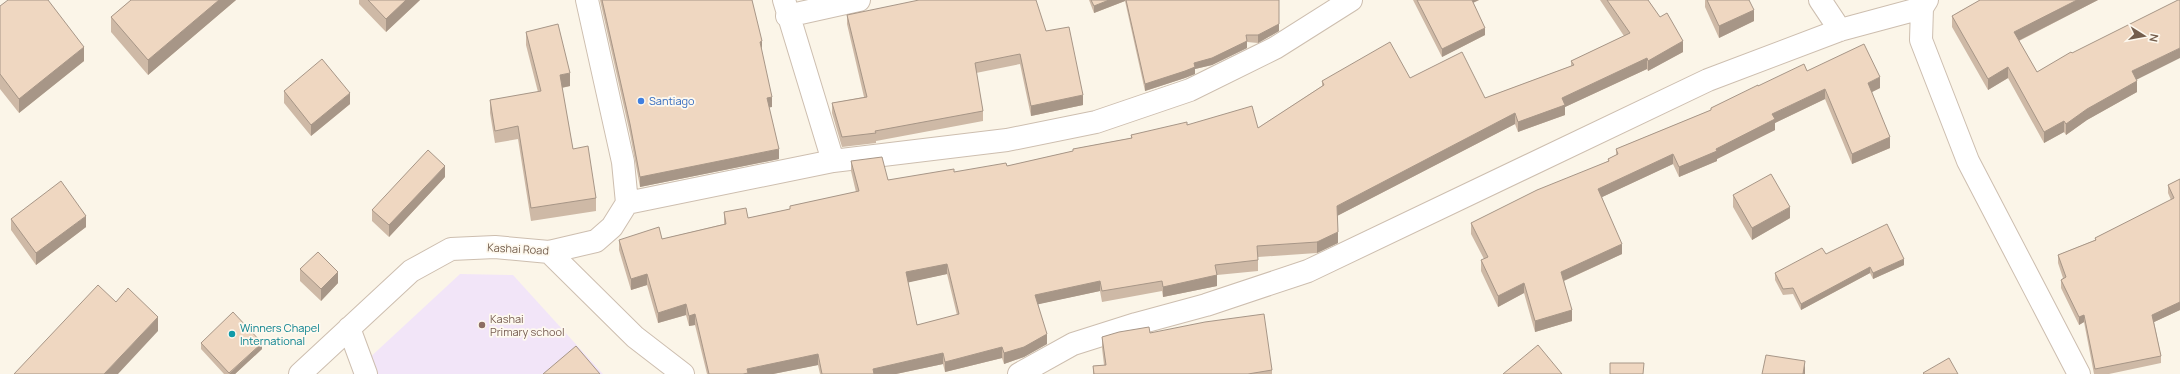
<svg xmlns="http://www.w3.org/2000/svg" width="2180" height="374" font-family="Manrope,sans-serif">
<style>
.education{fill:#f2e5f8}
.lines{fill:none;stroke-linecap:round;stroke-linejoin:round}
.minor-casing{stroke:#cdbeaf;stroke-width:24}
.minor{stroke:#fff;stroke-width:22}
.wall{fill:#ceb9a6;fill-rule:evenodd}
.shaded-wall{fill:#a79687}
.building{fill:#efd7c1;stroke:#a79687;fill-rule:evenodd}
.shop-dot{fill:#3f7fe0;stroke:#fef9ef;stroke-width:1.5}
.education-dot{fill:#8d6e63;stroke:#fef9ef;stroke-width:1.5}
.culture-dot{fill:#0f9aa8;stroke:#fef9ef;stroke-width:1.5}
.labels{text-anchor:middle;stroke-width:3.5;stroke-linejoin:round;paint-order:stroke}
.shop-label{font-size:11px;fill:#366cbe;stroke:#fef9ef;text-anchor:start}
.street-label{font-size:11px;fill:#745e4d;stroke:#fef9ef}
.education-label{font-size:11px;fill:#785e54;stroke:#fef9ef;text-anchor:start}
.culture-label{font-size:11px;fill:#0d838f;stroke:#fef9ef;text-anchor:start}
</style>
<rect width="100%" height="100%" fill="#fbf5e8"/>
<path class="education" d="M460 274 513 275 603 374H352Z"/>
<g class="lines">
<defs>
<path id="minor" d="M784 0 833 161
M1820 0 1840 30
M1927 0 1922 8 1921 40 1968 161 2079 374
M787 16 859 0
M627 203 833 161 1007 140 1096 122 1190 90 1275 48 1351 0
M549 252 635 337 683 374
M349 328 366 374
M300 374 411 271 451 249 495 247 549 252 596 241 612 227 627 203 623 162 587 0
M1019 374 1073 344 1136 324 1206 305 1308 271 1708 80 1840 30 1922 8"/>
</defs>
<use href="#minor" class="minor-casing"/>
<use href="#minor" class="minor"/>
</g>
<path class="wall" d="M131 0H236L148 75 111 32V17Z
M359 0H420L386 32 359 4Z
M600 0H752L772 107H769L779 159 640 187 630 134Z
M1089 0H1279V31L1258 43 1247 42V48L1212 65 1195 69V74L1185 78 1145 91 1125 1 1094 13Z
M1413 0H1479L1473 3 1485 35 1442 57Z
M1600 0H1648L1683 52 1648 71 1647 69 1565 107V115L1518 132 1515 124 1337 216 1338 243 1317 253 1258 257V271L1217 275V286L1163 297 1162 291 1102 302 1100 291 1038 304 1047 344 1024 357 1004 364 1002 358 945 372 943 364 896 374H820L818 365 773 374H707L695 325 689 326 686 315 658 323 647 285 631 290 619 250V240L662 239 724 224V212L748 218 790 209V206L856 192 851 171V161L888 180 1007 166 1073 151V149L1131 138V135L1187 125 1258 128 1322 86V81L1410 78 1485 98 1571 66V61L1624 36ZM947 274 957 315 917 325 908 282Z
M1705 0H1749L1754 21 1719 38 1705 7Z
M1980 0H2098L2019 41 2037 72 2072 53 2136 80 2137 92 2087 120 2066 135 2064 132 2044 143 2008 78 1988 90 1952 27V16Z
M0 6 84 61 19 113 0 89Z
M847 15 1046 31 1083 105 1031 116 1020 64 976 73 983 111V121L876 141V143L842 147 832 113V103L864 97 847 24Z
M526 32 570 86 562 88 573 149 596 198V211L531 221 518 139 495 143 490 113V100L538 92 526 45Z
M1807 71 1880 88 1872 92 1890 148 1852 164 1825 99 1775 123V130L1717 159V161L1679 177 1673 164 1602 197 1622 254 1564 281 1572 321 1535 332 1524 293 1498 307 1481 271V260L1484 259 1471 234V223L1608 161V159L1616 155V149L1711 110V108L1758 86Z
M284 91 350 104 311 136 284 103Z
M445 177 389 237 372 221V210Z
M2180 179V310L2154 322 2161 356V363L2109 374H2094L2084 322 2079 325 2061 288V280L2063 278 2058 263V255L2095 240V238L2171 200 2168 193V185Z
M1733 195 1790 218 1752 240 1733 207Z
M11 219 86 227 36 265 11 230Z
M1826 254 1904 265 1873 279 1870 273 1801 310 1793 294 1783 295 1775 280V273Z
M300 269 338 283 321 301 300 281Z
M1150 333 1272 370V374H1093V366L1104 365 1102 348V337Z
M201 343 262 349 235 374H224L201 349Z"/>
<path class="shaded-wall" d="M219 0H236L148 75V60Z
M406 0H420L386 32V19Z
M1109 0H1125V1L1094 13V6Z
M1279 0V31L1258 43V35Z
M1470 0H1479L1470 4Z
M2077 0H2098L2014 43V32Z
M1754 10V21L1719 38V26Z
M1485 28V35L1442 57V49Z
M762 41V51L760 42Z
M1247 41V48L1212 65 1195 69V74L1185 78 1145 91V84L1194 63Z
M1683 41V52L1648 71V61Z
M84 47V61L19 113V99Z
M2180 48V58L2132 82V71Z
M1647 58V69L1565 107V115L1518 132V122L1562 98Z
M2008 67V78L1988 90V79Z
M570 73V86L560 88V75Z
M1880 77V88L1868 94V83Z
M2137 81V92L2087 120 2066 135V124L2087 109Z
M1825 89V99L1775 123V130L1717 159V161L1679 177V167L1772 114Z
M350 93V104L311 136V125Z
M1083 95V105L1031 116V106Z
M772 97V107L767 108V98Z
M1515 113V124L1337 216V206Z
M2064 121V132L2044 143V132Z
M1890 137V148L1852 164V154Z
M779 149V159L640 187V177Z
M1673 154V164L1598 199V189Z
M445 166V177L389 237V225Z
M1790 207V218L1752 240V228Z
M86 216V227L36 265V253Z
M1338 232V243L1317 253V242Z
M1622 244V254L1561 282V272Z
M1904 259V265L1873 279V273Z
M947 264V274L906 283V272Z
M1870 267V273L1801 310V304Z
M338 272V283L321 301V289Z
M647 274V285L631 290V279Z
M1217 275V286L1163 297V287Z
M1100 281V291L1035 305V295Z
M1524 283V293L1498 307V296Z
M2180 302V310L2152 323V315Z
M686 304V315L658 323V313Z
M1572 310V321L1535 332V321Z
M695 314V325L689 326V316Z
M2084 315V322L2079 325V317Z
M158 317V331L118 374H104Z
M1047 334V344L1024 357 1004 364V353Z
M262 343V349L235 374H229Z
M1002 347V358L945 372V362Z
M943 353V364L896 374H873V369Z
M818 354V365L773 374H743L747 369Z
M1805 361V374H1803Z"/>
<path class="building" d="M8 0H48L84 47 19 99 0 74V6Z
M131 0H219L148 60 111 17Z
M368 0H406L386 19Z
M602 0H752L762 41 760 42 772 97 767 98 779 149 640 177 630 124Z
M919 0H1036L1046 31 1069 27 1083 95 1031 106 1020 54 975 63 983 111 875 131 876 133 842 137 832 103 867 97 847 15Z
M1091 0H1109L1094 6Z
M1126 0H1279V24L1258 35H1246L1247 41 1212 58 1194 63 1195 67 1185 71 1145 84Z
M1417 0H1472L1485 28 1442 49Z
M1607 0H1648L1660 17 1667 13 1683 41 1648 61 1647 58 1562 98 1565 105 1518 122 1515 113 1337 206 1338 232 1317 242 1257 246 1258 260 1215 265 1217 275 1163 287 1162 281 1102 291 1100 281 1035 295 1047 334 1024 347 1004 353 1002 347 945 362 943 353 873 369 874 374H822L818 354 747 369 748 373 743 374H709L695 314 689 316 686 304 658 313 647 274 631 279 619 240 659 227 662 239 726 224 724 212 746 208 748 218 790 209V206L859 191 851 161 882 157 888 180 954 169V172L1006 163 1007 166 1073 151V149L1132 138 1131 135 1187 122V125L1252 106 1258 128 1324 85 1322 81 1390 42 1410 78 1462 52 1485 98 1574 65 1571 61 1630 33ZM947 264 959 314 917 325 906 272Z
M1707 0H1749L1754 10 1719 26Z
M1980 0H2077L2014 32 2037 72 2071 52 2072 53 2178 0H2180V48L2132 71 2137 81 2087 109 2066 124 2064 121 2044 132 2008 67 1988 79 1952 16Z
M558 24 570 73 560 75 573 149 588 146 596 198 531 208 518 126 495 131 490 100 541 91 526 32Z
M1864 44 1880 77 1868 83 1890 137 1852 154 1825 89 1772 114 1775 119 1716 149 1717 151 1679 167 1673 154 1598 189 1622 244 1561 272 1572 310 1535 321 1524 283 1498 296 1481 260 1488 257 1471 223 1537 190 1609 161 1608 159 1618 154 1616 149 1711 110V108L1758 85V86L1804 64 1807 71Z
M322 59 350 93 311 125 284 91Z
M428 150 445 166 389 225 372 210Z
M1771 174 1790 207 1752 228 1733 195Z
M2180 179V302L2152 315 2161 356 2095 369 2084 315 2079 317 2061 280 2066 277 2058 255 2096 240 2095 238 2174 198 2168 185Z
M61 181 86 216 36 253 11 219Z
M1887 224 1904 259 1873 273 1870 267 1801 304 1793 288 1783 289 1775 273 1822 248 1826 254Z
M318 252 338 272 321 289 300 269Z
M98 285 116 302 128 288 158 317 104 374H14Z
M233 312 262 343 229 373 201 343Z
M1264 314 1272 370 1248 374H1094L1093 366 1106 365 1102 337 1119 332 1149 327 1150 333 1205 322Z
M1538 345 1562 374H1503Z
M576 346 600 374H543Z
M1766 355 1805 361 1803 374H1762Z
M1949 358 1958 374H1924L1923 373Z
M1610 363H1644L1643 374H1610Z"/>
<circle class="shop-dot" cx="641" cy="101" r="4"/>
<circle class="education-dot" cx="482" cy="325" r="4"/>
<circle class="culture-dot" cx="232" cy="334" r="4"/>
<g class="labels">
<g class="shop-label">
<text x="649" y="105">Santiago</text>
</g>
<g class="street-label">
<text transform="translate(518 249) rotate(3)" y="4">Kashai Road</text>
</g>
<g class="education-label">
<text x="490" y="323">Kashai<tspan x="490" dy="13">Primary school</tspan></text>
</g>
<g class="culture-label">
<text x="240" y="332">Winners Chapel<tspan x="240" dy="13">International</tspan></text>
</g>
</g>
<g transform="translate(2144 36) rotate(101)" stroke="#fef9ef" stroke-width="3" paint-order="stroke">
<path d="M0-3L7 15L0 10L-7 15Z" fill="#745e4d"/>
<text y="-6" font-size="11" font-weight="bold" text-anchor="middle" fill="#745e4d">N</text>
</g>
</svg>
